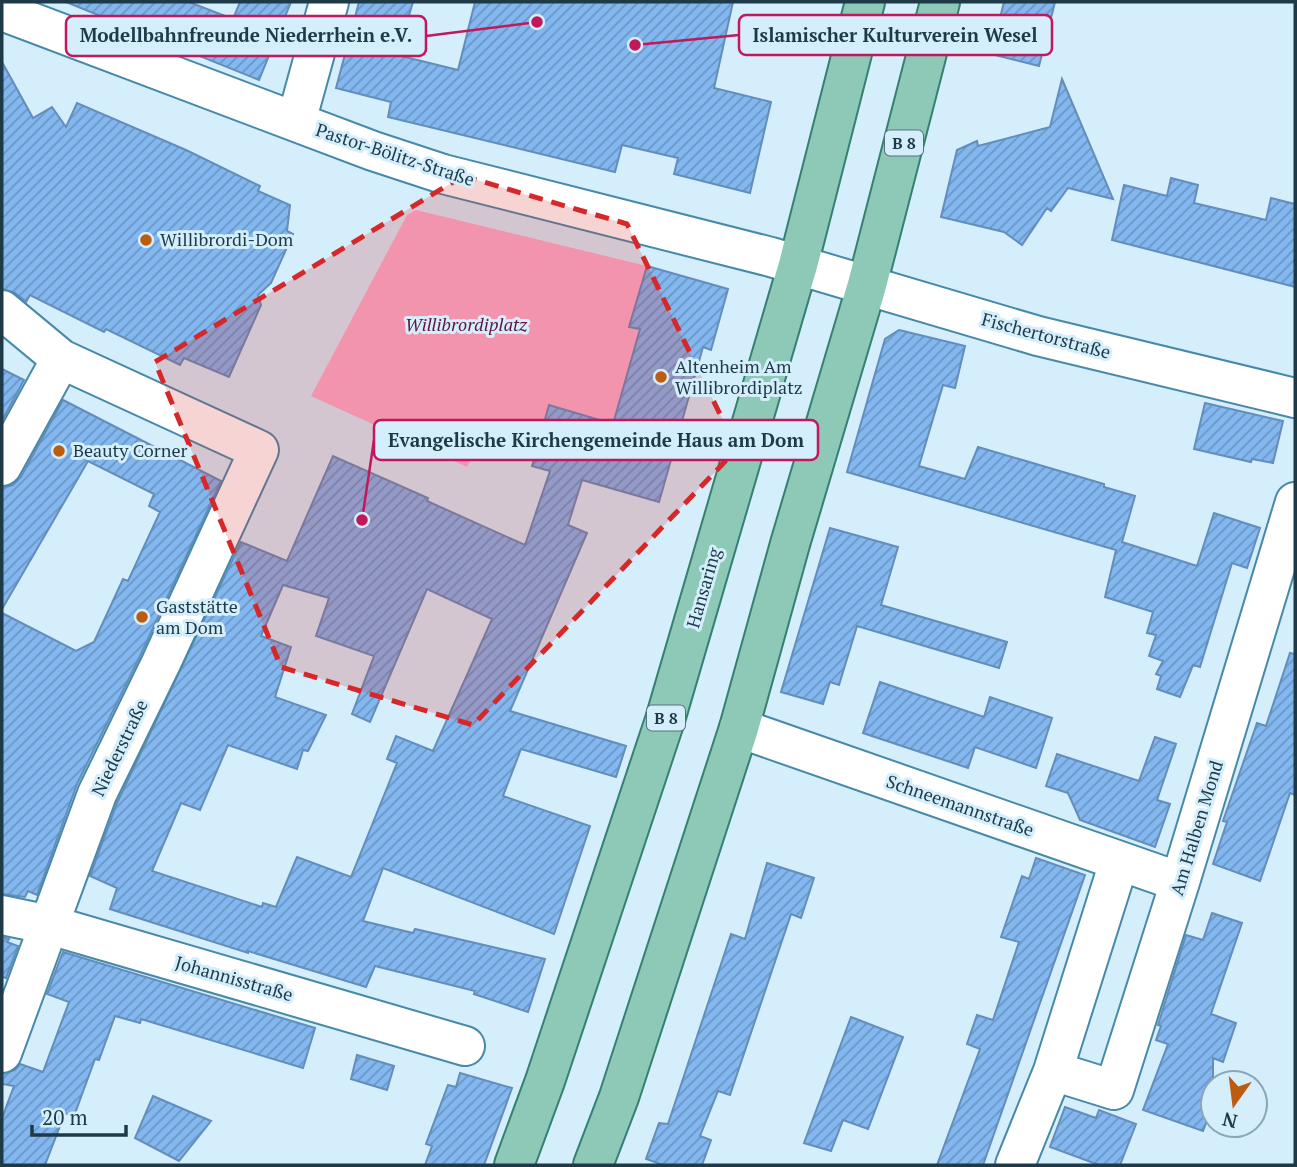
<svg xmlns="http://www.w3.org/2000/svg" width="1297" height="1167" font-family="'PT Serif',serif">
<style>
.green{fill:#faafd0}
.building{fill:url(#building-hatch);stroke:#638dba;stroke-width:2;fill-rule:evenodd}
.lines{fill:none;stroke-linecap:round;stroke-linejoin:round}
.street-casing{stroke:#4789a9;stroke-width:42}
.primary-casing{stroke:#368072;stroke-width:42}
.street{stroke:#fff;stroke-width:38}
.primary{stroke:#8ec9b8;stroke-width:38}
.marked{fill:#d62828;fill-opacity:0.2;stroke:#d62828;stroke-width:5;stroke-dasharray:14 9;stroke-linejoin:round}
.poi-dot{fill:#bb5c11;stroke:#d4eefc;stroke-width:2.5}
.labels{text-anchor:middle;stroke-width:6;stroke-linejoin:round;paint-order:stroke}
.shield{fill:#d4eefc;stroke:#55707e;stroke-width:2}
.shield-label{font-size:16px;font-weight:bold;fill:#1e3a48}
.street-label{font-size:18px;fill:#1e3a48;stroke:#d4eefc}
.poi-label{font-size:18px;fill:#1e3a48;stroke:#d4eefc;text-anchor:start}
.park-label{font-size:18px;font-style:italic;fill:#61153f;stroke:#d4eefc}
.leader{fill:none;stroke:#c2185b;stroke-width:2.5}
.callout-dot{fill:#c2185b;stroke:#d4eefc;stroke-width:2.5}
.callout{fill:#d4eefc;stroke:#c2185b;stroke-width:2.5}
.callout-label{font-size:19px;text-anchor:middle;font-weight:bold;fill:#1e3a48}
</style>
<defs>
<pattern id="building-hatch" width="6" height="6" patternUnits="userSpaceOnUse" patternTransform="scale(1.75)"><rect width="6" height="6" fill="#83b7f0"/><path d="M-1 1l2-2M0 6l6-6M5 7l2-2" fill="none" stroke="#6b96c4"/></pattern>
</defs>
<rect width="100%" height="100%" fill="#d4eefc"/>
<path class="green" d="M416 210 647 266 629 326 640 329 613 424 549 405 537 446 487 424 467 467 311 396 407 215Z"/>
<path class="building" d="M66 2H189L233 19 240 2H291L259 80Z
M359 2H413L397 55 458 70 475 2H733L714 88 771 102 750 193 674 174 678 158 622 145 615 172 388 117 391 102 336 88Z
M1004 2H1055L1039 66 991 54Z
M2 62 33 118 52 107 66 127 77 103 186 150 260 186 258 191 290 205 287 231 293 234 271 283 258 295 261 305 229 377 184 358 180 365 106 329 104 332 30 295 26 302 15 293 2 289Z
M1062 79 1113 199 1068 188 1051 211 1047 208 1022 245 1004 232 941 217 957 150 977 141 978 146 1050 127Z
M1171 178 1198 185 1194 203 1266 220 1271 198 1295 204V287L1112 240 1124 185 1167 196Z
M647 266 728 289 711 350 703 347 659 502 582 480 568 525 587 533 510 711 626 746 616 777 521 749 503 796 590 826 554 934 383 868 363 921 413 933 415 929 545 959 528 1012 474 994 475 991 375 966 366 987 248 951V953L110 909 117 888 90 876 117 803 241 542 287 561 333 456 428 498 427 501 525 545 550 471 532 466 549 405 613 424 640 329 629 327ZM283 585 329 598 316 636 374 656 352 714 370 722 427 589 492 619 433 751 396 736 387 759 397 763 351 877 297 857 276 907 263 903 262 907 152 871 181 803 200 810 228 745 297 769 303 750 308 751 326 715 275 697 291 647 261 636Z
M899 330 965 346 955 388 943 385 919 466 965 479 978 447 1104 484V487L1135 496 1122 542 1197 566 1214 513 1260 528 1247 568 1232 563 1200 667 1193 665 1180 697 1157 689 1161 676 1156 674 1163 661 1149 656 1156 635 1147 633 1153 612 1105 597 1116 550 847 472 885 339Z
M2 369 24 380 2 421Z
M63 400 221 481 141 654 77 784 37 895 28 891 25 897 2 894V613L76 651 94 642 123 579 128 581 160 512 149 506 154 494 88 461 2 609V488L13 485 21 477Z
M1205 403 1283 421 1273 463 1252 459 1251 462 1194 449Z
M830 528 898 547 881 605 1007 642 999 668 857 626 839 685 830 682 823 704 781 692Z
M1290 653 1295 654V795L1290 793 1260 881 1213 864 1227 822 1223 821 1257 723 1266 726Z
M880 682 984 717 990 697 1052 718 1036 768 975 747 968 768 863 733Z
M1155 737 1176 744 1157 800 1170 804 1155 847 1080 820 1068 793 1046 786 1057 754 1139 781Z
M1036 858 1085 875 983 1165H937L980 1049 967 1044 977 1015 993 1020 1019 942 1001 937 1022 876 1029 879Z
M767 863 814 878 801 918 791 914 730 1095 718 1091 700 1136 711 1140 702 1165H663L646 1159 659 1123 668 1124 731 934 745 939Z
M1212 913 1242 923 1211 1014 1236 1023 1223 1062 1213 1058V1105L1203 1131 1143 1110 1168 1044 1156 1040 1161 1026 1158 1025 1186 935 1203 940Z
M2 937 9 939 7 942 18 946 6 978 2 977Z
M63 952 315 1028 303 1068 141 1019 140 1023 115 1016 99 1060 95 1059 74 1116 65 1113 45 1165H2V1118L14 1086 2 1084V1074L15 1070 20 1064 43 1072 69 1002 47 994Z
M851 1017 903 1037 868 1129 843 1120 831 1151 804 1143Z
M357 1055 394 1066 387 1090 351 1079Z
M460 1073 512 1088 484 1165H425L432 1146 426 1144 448 1085 456 1087Z
M153 1096 211 1121 179 1161 135 1138Z
M1065 1107 1096 1118 1099 1110 1136 1124 1120 1165H1099L1050 1147Z"/>
<g class="lines">
<defs>
<path id="street" d="M2 11 373 151 443 174 771 257 1038 336 1295 398
M296 122 329 2
M2 310 61 359 259 450 161 663 97 794 2 1053
M2 466 61 359
M739 728 1180 882
M2 915 50 925 465 1046
M1053 1071 1114 1090 1180 882 1295 502
M1015 1165 1053 1071 1119 862"/>
<path id="primary" d="M514 1165 545 1081 665 720 798 265 865 2
M593 1165 619 1097 739 728 790 544 867 285 940 2"/>
</defs>
<use href="#street" class="street-casing"/>
<use href="#primary" class="primary-casing"/>
<use href="#street" class="street"/>
<use href="#primary" class="primary"/>
</g>
<path class="marked" d="M463 176 627 224 737 449 473 725 281 667 155 362Z"/>
<g class="poi-dot">
<circle cx="146" cy="240" r="7"/>
<circle cx="661" cy="377" r="7"/>
<circle cx="59" cy="451" r="7"/>
<circle cx="142" cy="617" r="7"/>
</g>
<g class="labels">
<g class="shield">
<rect x="885" y="130.5" width="38" height="25" rx="5"/>
<rect x="647" y="705.5" width="38" height="25" rx="5"/>
</g>
<g class="shield-label">
<text x="904" y="149">B 8</text>
<text x="666" y="724">B 8</text>
</g>
<g class="street-label">
<text transform="translate(395 155) rotate(18)" y="6">Pastor-Bölitz-Straße</text>
<text transform="translate(1046 336) rotate(15)" y="6">Fischertorstraße</text>
<text transform="translate(704 588) rotate(-74)" y="6">Hansaring</text>
<text transform="translate(120 748) rotate(-64)" y="6">Niederstraße</text>
<text transform="translate(960 806) rotate(19)" y="6">Schneemannstraße</text>
<text transform="translate(1197 828) rotate(-73)" y="6">Am Halben Mond</text>
<text transform="translate(234 979) rotate(16)" y="6">Johannisstraße</text>
</g>
<g class="poi-label">
<text x="160" y="246">Willibrordi-Dom</text>
<text x="675" y="373">Altenheim Am<tspan x="675" dy="21">Willibrordiplatz</tspan></text>
<text x="73" y="457">Beauty Corner</text>
<text x="156" y="613">Gaststätte<tspan x="156" dy="21">am Dom</tspan></text>
</g>
<g class="park-label">
<text x="466" y="331">Willibrordiplatz</text>
</g>
</g>
<path class="leader" d="M635 45L739 35M537 22L426 36M362 520L374 440"/>
<g class="callout-dot">
<circle cx="635" cy="45" r="7"/>
<circle cx="537" cy="22" r="7"/>
<circle cx="362" cy="520" r="7"/>
</g>
<g class="callout">
<rect x="739" y="15" width="313" height="40" rx="7"/>
<rect x="66" y="16" width="360" height="40" rx="7"/>
<rect x="374" y="420" width="444" height="40" rx="7"/>
</g>
<g class="callout-label">
<text x="895" y="42">Islamischer Kulturverein Wesel</text>
<text x="246" y="42">Modellbahnfreunde Niederrhein e.V.</text>
<text x="596" y="447">Evangelische Kirchengemeinde Haus am Dom</text>
</g>
<rect width="1297" height="1167" fill="none" stroke="#1e3a48" stroke-width="7"/>
<g transform="translate(1234 1104) rotate(194)"><circle r="33" fill="#d4eefc" stroke="#8ba6b4" stroke-width="2"/>
<path d="M0-5L12 26L0 18L-12 26Z" fill="#bb5c11"/>
<text y="-10" font-size="19" font-weight="bold" text-anchor="middle" fill="#1e3a48">N</text>
</g>
<path d="M32 1125v10h94v-10" fill="none" stroke="#1e3a48" stroke-width="3.5"/>
<text x="42" y="1125" font-size="21" fill="#1e3a48" stroke="#d4eefc" stroke-width="5" paint-order="stroke">20 m</text>
</svg>
